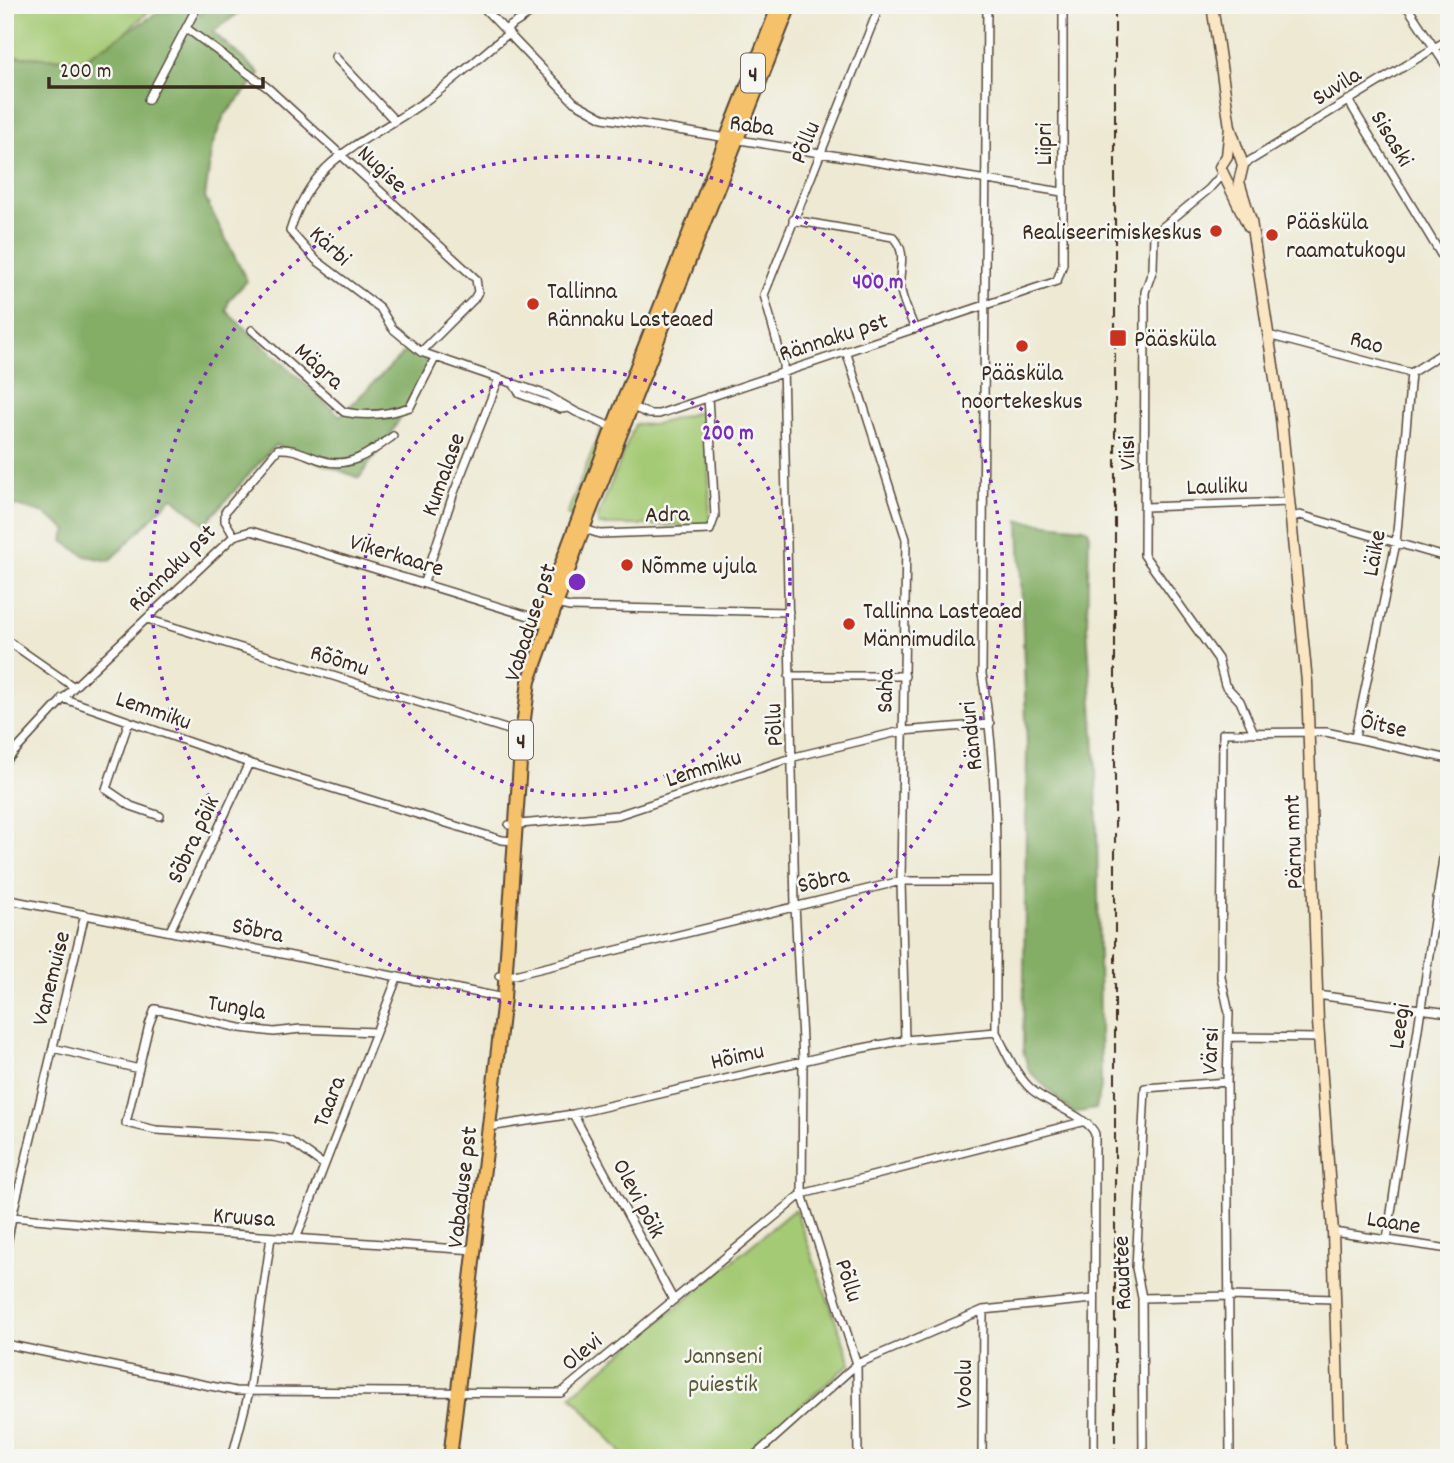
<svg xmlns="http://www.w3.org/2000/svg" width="1454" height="1463" font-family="Dekko,sans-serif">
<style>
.green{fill:#a5ca74;stroke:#707a49;stroke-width:2}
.forest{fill:#84ae66;stroke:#606c42;stroke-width:2}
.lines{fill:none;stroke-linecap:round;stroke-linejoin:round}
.street-casing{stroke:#564739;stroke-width:10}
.secondary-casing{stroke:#564739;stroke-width:13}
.highway-casing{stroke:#564739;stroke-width:16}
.street{stroke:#fff;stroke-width:7}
.secondary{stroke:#fbe6c4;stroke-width:10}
.highway{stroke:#f5c16b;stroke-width:12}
.rail{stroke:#3b2a1e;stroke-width:2;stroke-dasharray:10 5;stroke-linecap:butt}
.ring{fill:none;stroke:#7b2cbf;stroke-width:3.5;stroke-dasharray:3.5 7}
.poi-dot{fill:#c8321e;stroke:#f6f6f2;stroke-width:2.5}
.labels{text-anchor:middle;stroke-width:5;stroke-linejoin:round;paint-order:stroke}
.shield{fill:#f6f6f2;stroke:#73675e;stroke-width:2}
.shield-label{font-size:23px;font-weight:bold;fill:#3b2a1e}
.street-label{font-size:24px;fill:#3b2a1e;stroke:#f6f6f2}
.poi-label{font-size:24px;fill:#3b2a1e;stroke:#f6f6f2;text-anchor:start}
.park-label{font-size:24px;fill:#5b5a38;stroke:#f6f6f2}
.centre{fill:#7b2cbf;stroke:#f6f6f2;stroke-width:3.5}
.ring-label{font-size:21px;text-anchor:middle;font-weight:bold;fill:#7b2cbf;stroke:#f6f6f2;stroke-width:5;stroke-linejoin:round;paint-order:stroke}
</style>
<rect width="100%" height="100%" fill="#f6f6f2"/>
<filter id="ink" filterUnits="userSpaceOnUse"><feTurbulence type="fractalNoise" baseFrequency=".0143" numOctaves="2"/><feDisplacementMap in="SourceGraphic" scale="14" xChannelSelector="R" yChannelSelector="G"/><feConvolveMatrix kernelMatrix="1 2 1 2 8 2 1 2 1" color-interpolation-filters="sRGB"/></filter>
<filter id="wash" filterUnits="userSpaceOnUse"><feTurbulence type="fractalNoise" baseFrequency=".00686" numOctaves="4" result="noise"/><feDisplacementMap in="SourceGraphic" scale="28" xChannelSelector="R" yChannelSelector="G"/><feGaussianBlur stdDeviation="1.57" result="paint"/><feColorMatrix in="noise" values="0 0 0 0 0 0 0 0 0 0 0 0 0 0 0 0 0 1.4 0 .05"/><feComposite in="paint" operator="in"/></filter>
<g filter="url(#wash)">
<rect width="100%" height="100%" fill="#ede9d3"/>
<path class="green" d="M5 5H156L120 37 82 60 5 56Z
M699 412 707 421 710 524 705 529 682 530 681 525H598V516L635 424 653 425Z
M601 429 605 434 574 516 567 514Z
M795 1209 851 1363 739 1458H626L571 1395Z"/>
<path class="forest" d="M170 5H184L201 14 206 5H249L213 32 260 74 224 116 212 146 205 198 247 281 229 300 226 311 340 416 405 352 424 357 429 365 393 430 359 478 275 445 205 524 172 497 110 561 86 556 63 541 67 530 45 514 14 505 5 517V56L82 60Z
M1019 521 1084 528 1089 531 1087 626 1096 766 1101 1087 1096 1109 1073 1113 1029 1071 1023 1050 1027 749Z"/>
</g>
<g filter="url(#ink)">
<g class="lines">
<defs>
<path id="street" d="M481 5 574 102 603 118 1062 192
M987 5 982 674C1002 792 995 912 996 1032 1006 1052 1014 1072 1030 1088 1045 1103 1089 1117 1095 1134L1094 1458
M1406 5 1449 70
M186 28 268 88 476 279 478 292 474 299 421 352
M506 29 543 5
M509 33C480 56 452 83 421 104 361 146 314 154 290 231L316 260 380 308 392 328 421 352 547 395 576 412 614 428
M335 57 395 121
M148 100 198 5
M1348 100 1449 268
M1243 165 1449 39
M1223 173 1209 189 1154 234 1153 269 1145 292V316L1144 555 1218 659 1225 685 1240 701 1253 731
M793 220 893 237C910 255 896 271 901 291 904 304 910 317 915 329
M252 330 344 412C367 417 387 415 410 407L435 358
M1268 335 1411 373 1449 349
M846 351 906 539 901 881 905 1040
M514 385 520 394 561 409 568 408
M630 406 649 414H659L1057 281 1063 264V5
M1145 507 1290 502
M1292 517 1300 515 1449 558
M581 528 600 534 710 530 715 516 708 397
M234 536 225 521V512L278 449C296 448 305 455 321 460 349 470 371 452 393 436
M424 582 453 495 498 381
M556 604 570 607 789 612
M147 619 522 734
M5 639 74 687
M789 676H905
M62 698 249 763 502 840 515 841
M129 721 106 789 131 806 160 816
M1355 737 1396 543 1411 373
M5 762 74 687 234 536 251 531 542 620
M509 825 618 815 794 757 902 731 990 724
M5 899 504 998
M170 931 249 763
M499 976H510L901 881H995
M1317 995 1449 1013
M1229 1037 1319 1038
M53 1048 139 1069
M573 1114 673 1299
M489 1127 573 1114 842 1052 905 1040 996 1032
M324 1165 290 1141 273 1137 156 1130 126 1123 149 1025 155 1009 240 1028 274 1032 301 1029 376 1032
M12 1217 125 1227 475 1250
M1333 1232 1449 1249
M296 1239 397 978
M1387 1240 1449 818
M5 1256 12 1217 85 914
M1142 1298 1231 1296 1335 1299
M5 1344 235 1391 561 1393 802 1194 1082 1122
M232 1458 249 1392 271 1237
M752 1458 857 1364 983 1310 1093 1299
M858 1458 857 1364 802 1194 803 1060 795 905 783 364 764 295 880 5
M982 1458 983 1310
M1143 1458 1142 1298 1136 1268 1145 1088 1227 1082
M1230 1458 1227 1082 1229 1013 1221 977 1223 733 1326 732 1449 759"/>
<path id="secondary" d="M1212 5 1230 127 1227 156 1220 167 1249 227
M1230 127 1243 165 1239 182 1251 221 1281 418 1307 682 1318 1022 1333 1232 1340 1458"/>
<path id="highway" d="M540 621 613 427 779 5
M450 1458 504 998 522 734 529 681 583 529 790 5"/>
</defs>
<use href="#street" class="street-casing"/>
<use href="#secondary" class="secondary-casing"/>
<use href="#highway" class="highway-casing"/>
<use href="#street" class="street"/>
<use href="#secondary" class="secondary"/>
<use href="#highway" class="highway"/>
<path class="rail" d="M1115 1458V5"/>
</g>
</g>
<g class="ring">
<circle cx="577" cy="582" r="213"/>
<circle cx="577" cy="582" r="426"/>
</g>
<g class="poi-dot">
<circle cx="1216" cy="231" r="7"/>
<circle cx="1272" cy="235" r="7"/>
<circle cx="533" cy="304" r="7"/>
<rect x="1109" y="329" width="18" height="18" rx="3.5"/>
<circle cx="1022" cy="346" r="7"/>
<circle cx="627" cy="565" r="7"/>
<circle cx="849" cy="624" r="7"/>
</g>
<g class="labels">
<g class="shield">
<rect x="741" y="53.5" width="24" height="39" rx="5"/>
<rect x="509" y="720.5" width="24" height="39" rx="5"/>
</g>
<g class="shield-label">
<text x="753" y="81">4</text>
<text x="521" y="748">4</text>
</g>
<g class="street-label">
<text transform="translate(1336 85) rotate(-32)" y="8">Suvila</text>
<text transform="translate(752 124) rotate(8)" y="8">Raba</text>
<text transform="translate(1393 138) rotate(59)" y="8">Sisaski</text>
<text transform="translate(804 142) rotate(-68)" y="8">Põllu</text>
<text transform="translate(1043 144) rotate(-90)" y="8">Liipri</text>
<text transform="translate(383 168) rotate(43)" y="8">Nugise</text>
<text transform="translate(331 245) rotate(43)" y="8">Kärbi</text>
<text transform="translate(833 336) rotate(-18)" y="8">Rännaku pst</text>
<text transform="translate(1367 341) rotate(16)" y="8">Rao</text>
<text transform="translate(320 365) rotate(42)" y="8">Mägra</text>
<text transform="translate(1126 453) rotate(-92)" y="8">Viisi</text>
<text transform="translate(442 474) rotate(-70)" y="8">Kumalase</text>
<text transform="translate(1217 485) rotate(-2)" y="8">Lauliku</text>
<text transform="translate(667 513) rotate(-1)" y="8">Adra</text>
<text transform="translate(1373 553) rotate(-80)" y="8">Läike</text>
<text transform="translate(397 554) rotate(17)" y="8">Vikerkaare</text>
<text transform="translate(171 567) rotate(-45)" y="8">Rännaku pst</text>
<text transform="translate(529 622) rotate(-72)" y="8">Vabaduse pst</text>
<text transform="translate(340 659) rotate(17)" y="8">Rõõmu</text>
<text transform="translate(884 691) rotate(-88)" y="8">Saha</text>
<text transform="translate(154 709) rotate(19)" y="8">Lemmiku</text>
<text transform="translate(1384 724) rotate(13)" y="8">Õitse</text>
<text transform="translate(773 725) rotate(-93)" y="8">Põllu</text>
<text transform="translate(970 736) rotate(-96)" y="8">Ränduri</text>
<text transform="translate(703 767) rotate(-18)" y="8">Lemmiku</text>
<text transform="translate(192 839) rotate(-65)" y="8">Sõbra põik</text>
<text transform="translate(1292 842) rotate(-92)" y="8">Pärnu mnt</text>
<text transform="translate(823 879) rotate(-13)" y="8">Sõbra</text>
<text transform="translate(258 929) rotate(12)" y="8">Sõbra</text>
<text transform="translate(50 978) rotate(-76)" y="8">Vanemuise</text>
<text transform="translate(237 1006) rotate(10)" y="8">Tungla</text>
<text transform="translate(1398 1026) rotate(-82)" y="8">Leegi</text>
<text transform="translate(1209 1051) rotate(-88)" y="8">Värsi</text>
<text transform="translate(737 1055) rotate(-13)" y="8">Hõimu</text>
<text transform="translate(328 1101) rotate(-69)" y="8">Taara</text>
<text transform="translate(461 1187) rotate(-83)" y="8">Vabaduse pst</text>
<text transform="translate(640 1198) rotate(62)" y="8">Olevi põik</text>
<text transform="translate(244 1216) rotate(4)" y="8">Kruusa</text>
<text transform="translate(1394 1221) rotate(9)" y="8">Laane</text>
<text transform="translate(1121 1273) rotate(-92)" y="8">Raudtee</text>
<text transform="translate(850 1280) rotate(72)" y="8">Põllu</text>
<text transform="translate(581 1351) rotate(-40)" y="8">Olevi</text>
<text transform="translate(963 1384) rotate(-90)" y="8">Voolu</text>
</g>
<g class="poi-label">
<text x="1286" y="229">Pääsküla<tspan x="1286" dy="28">raamatukogu</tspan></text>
<text x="1202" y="239" text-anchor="end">Realiseerimiskeskus</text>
<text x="547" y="298">Tallinna<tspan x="547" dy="28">Rännaku Lasteaed</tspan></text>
<text x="1134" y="346">Pääsküla</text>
<text x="1022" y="380" text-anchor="middle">Pääsküla<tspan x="1022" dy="28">noortekeskus</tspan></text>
<text x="641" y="573">Nõmme ujula</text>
<text x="863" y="618">Tallinna Lasteaed<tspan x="863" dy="28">Männimudila</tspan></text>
</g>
<g class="park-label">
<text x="723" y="1363">Jannseni<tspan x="723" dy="28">puiestik</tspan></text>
</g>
</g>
<circle cx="577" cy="582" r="10" class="centre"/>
<g class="ring-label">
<text x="878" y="288">400 m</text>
<text x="728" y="439">200 m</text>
</g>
<rect width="1454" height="1463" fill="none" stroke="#f6f6f2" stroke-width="28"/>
<path d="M49 77v10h214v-10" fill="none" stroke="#3b2a1e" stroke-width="3.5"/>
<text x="60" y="77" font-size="21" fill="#3b2a1e" stroke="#f6f6f2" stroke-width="5" paint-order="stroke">200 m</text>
</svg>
